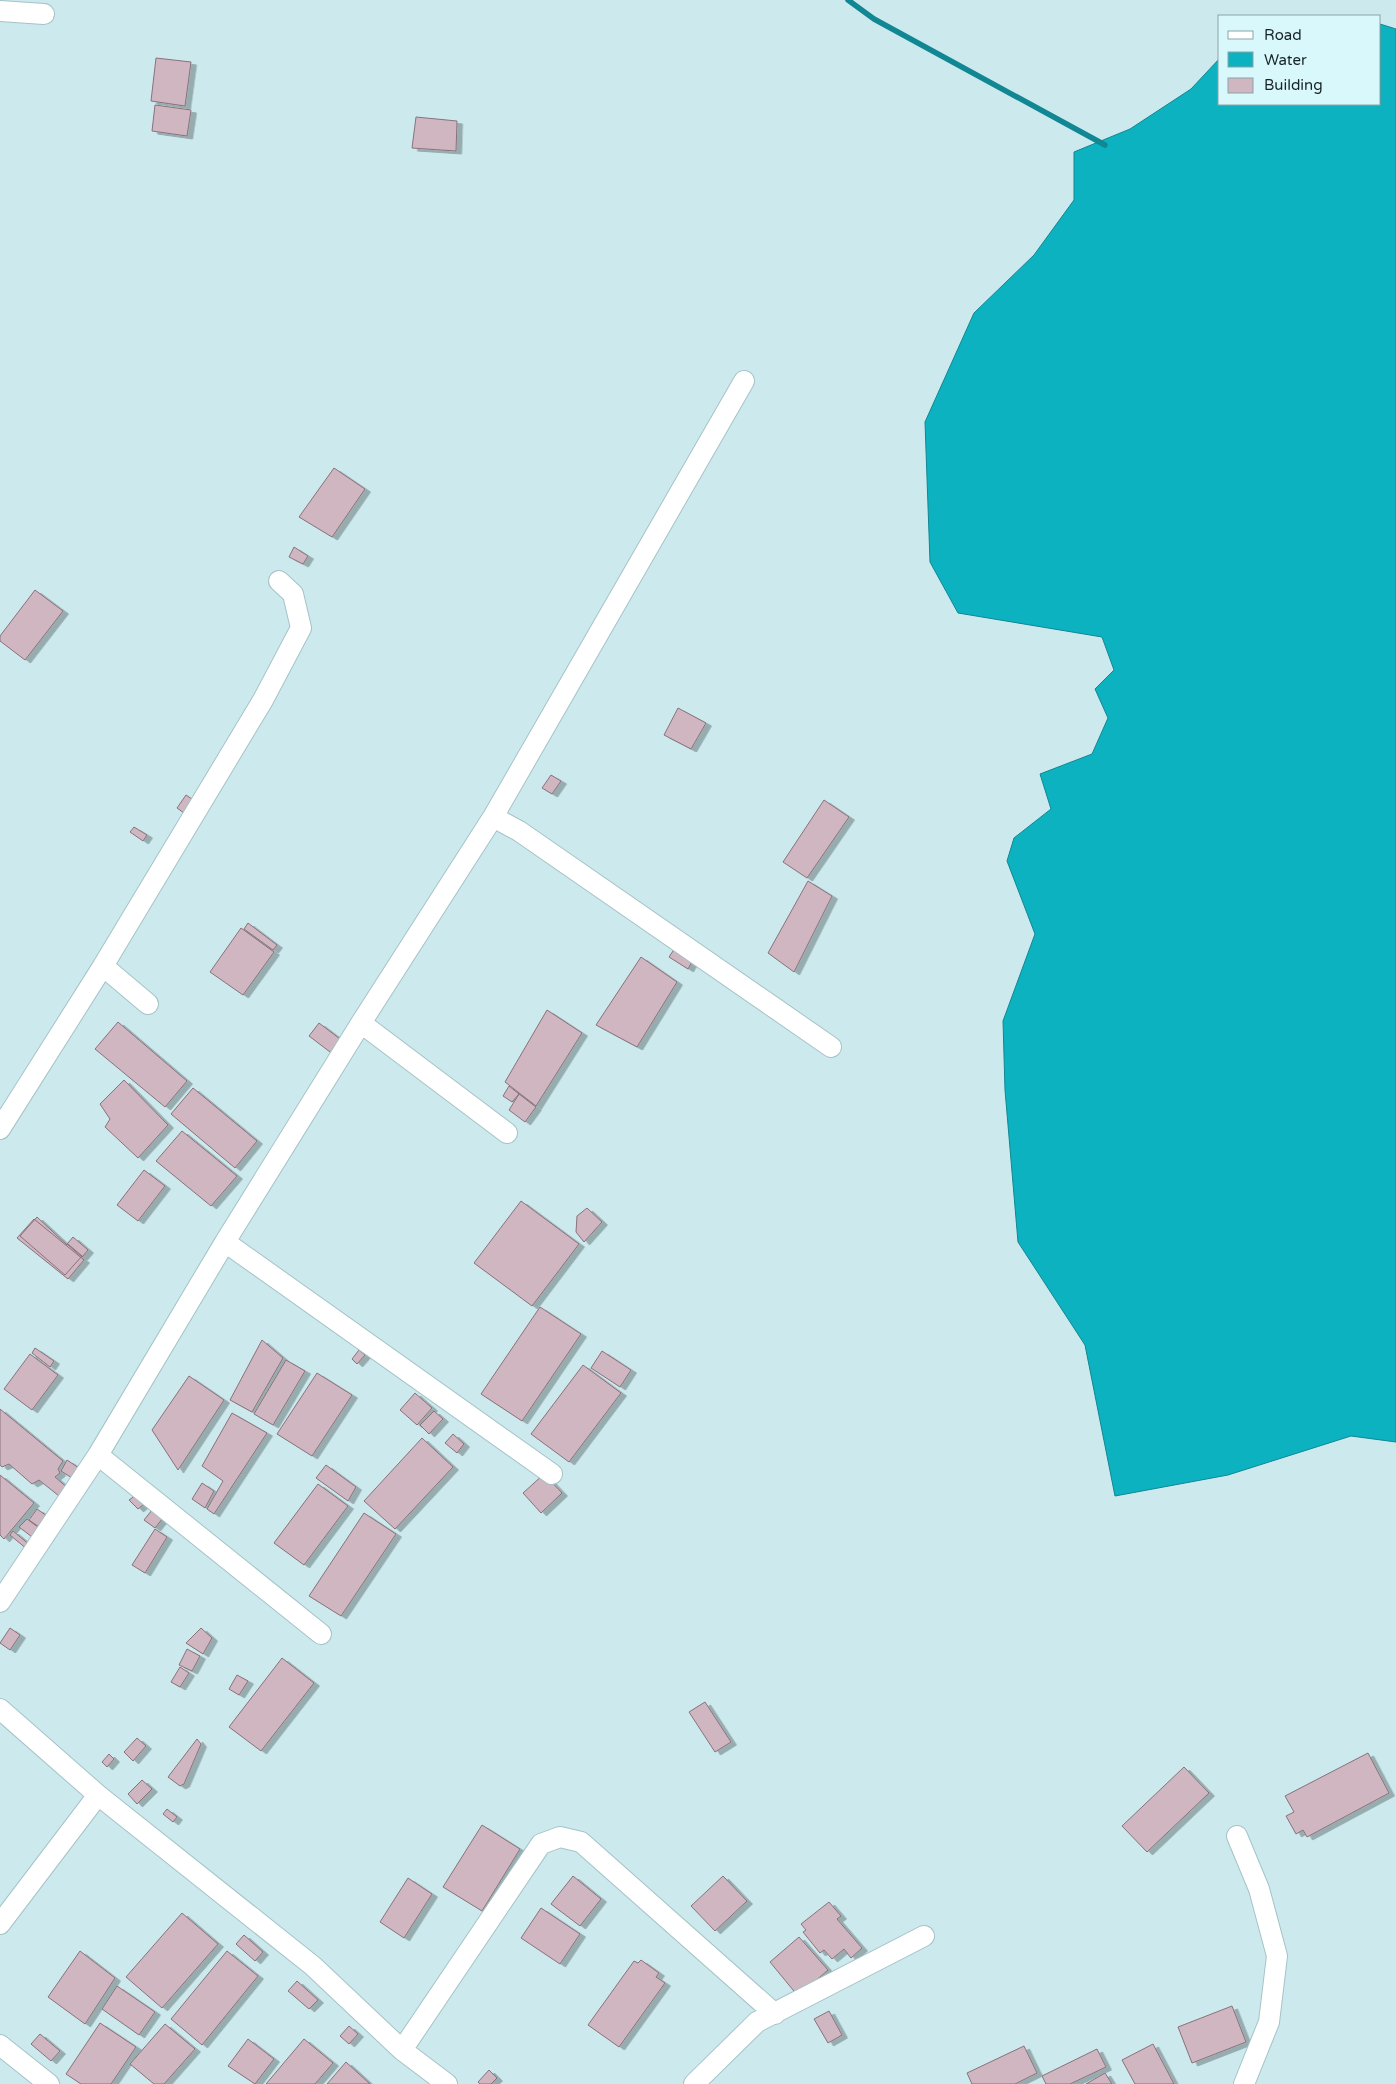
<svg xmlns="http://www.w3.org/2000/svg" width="1396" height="2084" font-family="'Varela Round',sans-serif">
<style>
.water{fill:#0db2c1;stroke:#108792}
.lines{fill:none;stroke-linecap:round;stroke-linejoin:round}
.stream{stroke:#108792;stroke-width:5.5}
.building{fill:#d0b6c0;stroke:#89717a;filter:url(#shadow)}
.minor-casing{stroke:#a5c3c7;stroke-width:22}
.minor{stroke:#fff;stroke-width:20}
</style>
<defs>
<filter id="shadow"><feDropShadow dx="5.5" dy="3" stdDeviation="0" flood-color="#0004"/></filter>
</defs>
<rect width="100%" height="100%" fill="#cceaee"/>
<path class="water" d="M1380 24 1396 29V1442L1351 1436 1228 1475 1115 1496 1085 1345 1018 1242 1005 1090 1003 1021 1035 934 1007 861 1014 838 1051 809 1040 774 1092 754 1108 718 1095 689 1114 670 1102 637 958 613 930 562 925 422 974 313 1034 255 1074 200V152L1130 129 1191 89 1220 58V104H1380Z"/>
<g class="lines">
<path class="stream" d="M848 0 874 19 1105 145"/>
</g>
<path class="building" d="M156 58 191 62 185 106 151 101Z
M155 105 191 110 187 136 152 131Z
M416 117 457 121 456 151 412 148Z
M334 468 365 489 332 537 299 517Z
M294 547 308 556 303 564 289 557Z
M35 590 63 611 25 660 0 641V636Z
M678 708 706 723 691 749 664 735Z
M551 775 561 781 552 794 542 788Z
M186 795 192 799 184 813 177 808Z
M824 800 849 817 807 878 783 862Z
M134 827 147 835 143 841 130 832Z
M808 881 832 896 794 972 768 953Z
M248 923 277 945 273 950 244 929Z
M241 928 274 952 243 995 210 972Z
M675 948 693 960 688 969 669 957Z
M641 957 677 982 637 1047 596 1025Z
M547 1010 582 1033 536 1106 505 1082Z
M118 1022 187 1081 165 1107 95 1049Z
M319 1023 344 1042 334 1055 309 1036Z
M124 1080 168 1125 138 1158 105 1127 110 1119 100 1104Z
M509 1086 519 1094 512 1102 503 1096Z
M193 1088 257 1141 235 1168 171 1114Z
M519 1094 536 1107 525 1122 509 1110Z
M182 1131 237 1176 211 1206 156 1161Z
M144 1170 165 1186 138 1221 117 1205Z
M521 1201 579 1244 532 1306 474 1263Z
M587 1208 602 1222 584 1242 576 1232 577 1216Z
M37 1217 67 1245 68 1244 82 1256 65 1275 20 1236Z
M34 1219 84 1260 68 1279 17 1238Z
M73 1237 88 1250 82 1257 67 1244Z
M540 1307 581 1334 522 1421 481 1394Z
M262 1340 283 1358 252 1412 230 1400Z
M35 1348 54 1361 50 1367 32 1353Z
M359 1350 365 1355 357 1364 352 1359Z
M602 1351 631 1370 620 1387 591 1368Z
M30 1354 58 1375 32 1410 4 1389Z
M286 1360 305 1371 273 1425 254 1414Z
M583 1365 621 1393 569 1462 531 1434Z
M317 1373 352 1395 312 1456 277 1434Z
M189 1376 224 1400 178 1470 152 1430Z
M415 1393 432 1408 417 1425 400 1410Z
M0 1409 63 1461 58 1469 60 1473 55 1477 69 1489 59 1496 39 1480 32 1484 9 1464 2 1467 0 1465Z
M434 1411 443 1419 429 1434 420 1425Z
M232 1413 267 1433 214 1514 207 1509 223 1481 202 1466Z
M453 1434 464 1444 457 1453 445 1443Z
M422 1438 453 1467 395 1529 364 1501Z
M67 1460 79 1468 72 1478 61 1471Z
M326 1465 356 1487 348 1501 316 1478Z
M544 1474 562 1493 541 1513 523 1493Z
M0 1475 34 1503 4 1539 0 1535Z
M202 1483 214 1491 205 1508 192 1499Z
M318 1484 348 1506 304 1565 274 1543Z
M136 1495 144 1504 138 1509 129 1500Z
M37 1509 50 1518 42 1529 29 1520Z
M152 1510 163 1518 155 1528 144 1520Z
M364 1513 396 1534 341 1616 309 1596Z
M27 1519 42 1530 36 1540 19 1527Z
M155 1529 167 1537 145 1573 132 1565Z
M13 1531 31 1546 28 1550 10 1535Z
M10 1628 20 1635 10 1650 0 1643Z
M201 1628 212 1638 203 1654 186 1643Z
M187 1649 200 1656 192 1671 179 1665Z
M282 1658 314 1683 261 1751 229 1727Z
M180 1667 189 1673 180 1687 171 1682Z
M237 1675 248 1681 239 1695 229 1689Z
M705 1702 731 1742 715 1752 689 1712Z
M137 1738 146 1746 133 1761 124 1752Z
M197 1739 201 1744 184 1784 180 1786 168 1777Z
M1368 1753 1389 1793 1307 1837 1303 1830 1296 1834 1286 1816 1294 1812 1285 1796Z
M109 1754 114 1759 107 1767 102 1762Z
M1184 1767 1209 1793 1147 1852 1122 1826Z
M142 1780 152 1789 137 1804 128 1794Z
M167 1809 177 1817 173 1822 163 1814Z
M482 1825 520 1849 482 1911 443 1887Z
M573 1876 601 1899 580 1926 551 1904Z
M723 1876 747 1901 715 1931 691 1906Z
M408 1878 432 1894 404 1938 380 1922Z
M829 1902 841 1916 837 1919 862 1948 851 1958 844 1949 832 1959 824 1950 820 1953 803 1932 806 1930 801 1924Z
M541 1908 580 1934 560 1964 521 1938Z
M182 1913 218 1944 162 2008 126 1977Z
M244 1935 263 1952 255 1961 236 1944Z
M799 1937 828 1970 798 1996 770 1962Z
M80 1951 115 1978 85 2024 48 1997Z
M227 1951 258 1976 202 2045 171 2019Z
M641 1960 659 1973 656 1977 665 1983 619 2047 588 2025 634 1961 638 1963Z
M297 1981 318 2000 309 2009 288 1991Z
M117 1986 155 2012 139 2035 102 2009Z
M1232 2006 1246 2042 1192 2063 1178 2027Z
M829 2011 842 2035 828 2043 814 2019Z
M100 2023 136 2047 111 2084H81L66 2074Z
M165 2024 195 2049 164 2084H154L130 2064Z
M349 2026 358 2034 349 2044 340 2036Z
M40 2034 60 2051 51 2061 31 2044Z
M248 2039 274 2059 255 2084 228 2066Z
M304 2039 333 2063 315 2084H266Z
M1153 2044 1174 2084H1135L1122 2060Z
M1024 2046 1037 2073 1015 2084H972L967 2073Z
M1097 2049 1106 2067 1070 2084H1046L1042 2076Z
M346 2062 370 2084H327Z
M489 2070 497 2078 491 2084H480L478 2082Z
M1105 2073 1112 2084H1086Z"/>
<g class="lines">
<defs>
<path id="minor" d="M0 11 44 14
M493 817 744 381
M103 966 263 700 301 628 293 594 279 581
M361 1023 507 1133
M0 1129 103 966 148 1004
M225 1242 361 1023 493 817 519 831 831 1047
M98 1455 321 1634
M0 1602 98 1455 225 1242 552 1474
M0 1709 98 1795 313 1966 402 2050 447 2084
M1237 1836 1259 1889 1277 1956 1269 2022 1244 2084
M0 1924 98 1795
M0 2045 49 2084
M402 2050 541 1844 560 1837 581 1842 775 2014
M694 2084 757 2022 924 1936"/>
</defs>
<use href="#minor" class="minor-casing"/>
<use href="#minor" class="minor"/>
</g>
<rect x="1218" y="15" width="162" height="90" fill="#d9f8fc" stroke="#8ca3a6"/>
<rect x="1228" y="31" width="25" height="8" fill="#ffffff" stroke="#8ca3a6"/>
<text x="1264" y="40" font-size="15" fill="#182325">Road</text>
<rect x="1228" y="52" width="25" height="15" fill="#0db2c1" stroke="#8ca3a6"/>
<text x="1264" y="65" font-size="15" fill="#182325">Water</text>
<rect x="1228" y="78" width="25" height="15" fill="#d0b6c0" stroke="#8ca3a6"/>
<text x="1264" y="90" font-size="15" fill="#182325">Building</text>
</svg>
